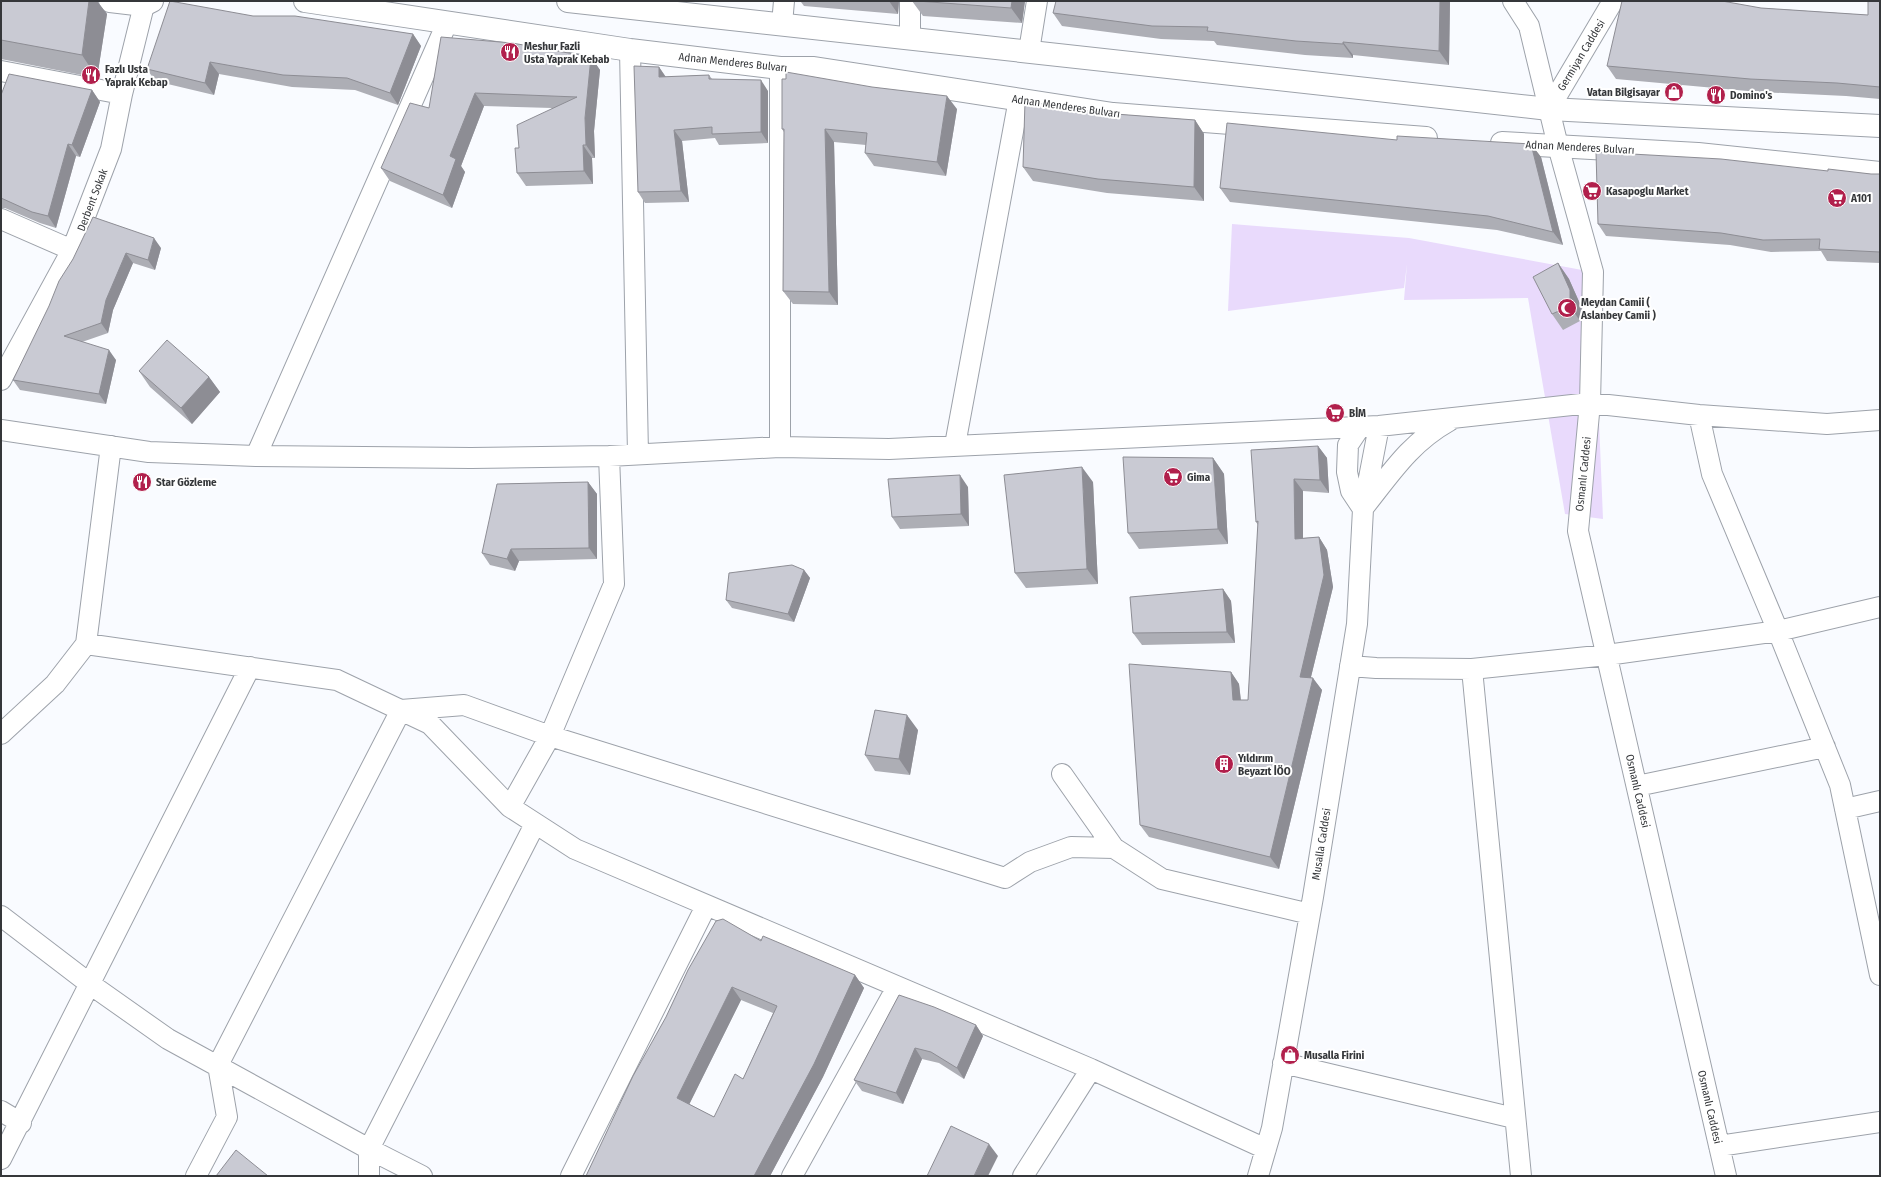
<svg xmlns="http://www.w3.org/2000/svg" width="1881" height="1177" font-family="'Fira Sans Condensed',sans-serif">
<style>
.green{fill:#e9dafc}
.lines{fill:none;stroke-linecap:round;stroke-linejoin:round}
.street-casing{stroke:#9da2aa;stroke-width:22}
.secondary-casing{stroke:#9da2aa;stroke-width:24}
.street{stroke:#fff;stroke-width:20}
.secondary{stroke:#fff;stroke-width:22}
.wall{fill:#adaeb5;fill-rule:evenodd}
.shaded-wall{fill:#8d8d94}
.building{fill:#c9cad3;stroke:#8d8d94;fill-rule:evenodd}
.labels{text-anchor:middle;stroke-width:4;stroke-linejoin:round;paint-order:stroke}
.poi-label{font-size:11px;font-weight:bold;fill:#35373a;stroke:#fff;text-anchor:start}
.street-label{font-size:11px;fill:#35373a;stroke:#fff}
</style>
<rect width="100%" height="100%" fill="#f9fbff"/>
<path class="green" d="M1232 224 1409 238 1593 272 1603 519 1565 514 1528 298 1404 300 1407 264 1404 288 1228 311Z"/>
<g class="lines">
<defs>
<path id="street" d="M1513 1 1529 26 1558 146 1593 272 1590 403 1578 531 1726 1176
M782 24 784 1
M910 38V1
M630 50 638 454
M1029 51 1037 1
M780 68V447
M1 71 122 94
M1549 109 1613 1
M1 219 72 250
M1 380 72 250 111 149 122 94 144 5
M1699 415 1712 474 1778 631 1840 785 1880 975
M1360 427 1348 445 1347 472 1351 491 1363 509
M1 430 149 452 256 456 471 458 609 456 780 447 889 449 1379 426 1590 403 1699 415 1827 424 1880 420
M955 445 1019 99
M256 456 447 23
M1364 507C1391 473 1410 443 1449 421
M86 644 337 680 430 724 510 807 575 849 1091 1069 1266 1149
M1350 666 1376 668 1472 669 1607 655 1778 631 1880 607
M1472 669 1521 1176
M1 734 55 684 86 644 111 446
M1062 774 1114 848 1162 879 1310 914
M1637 786 1825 747
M510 807 550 736 614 584 609 456
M1845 809 1880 801
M1 916 90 984 168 1039 369 1149 422 1176
M1283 1063 1514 1118
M1 1111 21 1123
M1719 1146 1880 1122
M1 1159 250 667
M196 1176 227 1117 218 1065 401 710 464 705 550 736 1005 878 1030 862 1071 847 1114 848
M369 1176V1149L535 824
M571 1176 706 906
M792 1176 897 987
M1023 1176 1091 1069
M1258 1176 1272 1128 1313 897 1357 624 1363 509 1379 426"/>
<path id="secondary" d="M110 1 144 5 152 1
M305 1 630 50 780 68H814L1113 114 1426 138
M568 1 1549 109 1880 126
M1502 143 1698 154 1880 173"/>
</defs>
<use href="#street" class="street-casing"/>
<use href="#secondary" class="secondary-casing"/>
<use href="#street" class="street"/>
<use href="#secondary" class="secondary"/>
</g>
<path class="wall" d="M1 1H97L107 14 97 78 1 59Z
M795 1H899L898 14 804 6 801 2H795Z
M912 1H1025L1022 23 923 16Z
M1450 1 1449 65 1353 55V58L1305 55 1217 45 1214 41 1161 39 1062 26 1053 13Z
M1880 1V99L1846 96 1759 92 1616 79 1607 66 1761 8 1868 15Z
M253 16 413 34 421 46 398 105 355 90 292 87 219 74 214 95 155 81 147 69Z
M591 57 600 70 594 131 595 158H592L593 184 526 186 517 173 519 148 552 108 484 106 461 166 465 172 452 208 390 181 381 168 429 108Z
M659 67 666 77 709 75 712 79 768 91V143L719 145 715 138 682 141 689 202 645 203 638 192Z
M92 90 100 102 80 157 76 156 56 228 40 223 5 208H1V95Z
M957 109 946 176 874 166 865 153 866 145 834 142 838 305 793 304 783 291 784 132 782 129Z
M1102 113 1195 120 1204 134V201L1107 193 1033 181 1023 167Z
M1397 140 1531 144 1541 157 1563 245 1497 230 1230 202 1220 188Z
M1828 171 1871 174H1880V263L1827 261 1821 251 1771 252 1730 245 1606 236 1598 224Z
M161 248 155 270 133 263 113 310 108 333 82 342 116 360 106 404 20 390 13 380 73 259Z
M1558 263 1569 279 1581 306 1580 321 1563 330 1552 314Z
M139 371 209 377 220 392 192 424 150 387Z
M1318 446 1327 458 1329 493 1303 491V538L1319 537 1327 550 1333 587 1311 677 1322 690 1279 869 1149 837 1140 825 1231 672 1239 684 1241 700H1248L1258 525 1256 522Z
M1213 458 1224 474 1228 544 1139 549 1128 533Z
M588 482 597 494V559L519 561 515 571 490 565 482 553Z
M1093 482 1098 584 1026 588 1015 573Z
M968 487 969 526 900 529 892 517Z
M804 570 810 578 794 622 732 608 726 600Z
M1223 589 1231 601 1235 643 1142 645 1133 633Z
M918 730 910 775 875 771 865 755Z
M761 941 855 975 864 988 823 1077 770 1176H586ZM741 1000 773 1013 743 1079 714 1117 689 1104Z
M899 995 976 1025 983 1036 964 1079 939 1063 922 1059 903 1104 862 1091 854 1080Z"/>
<path class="shaded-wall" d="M89 1H97L107 14 97 78 82 55Z
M889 1H899L898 14Z
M1012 1H1025L1022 23 1011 8Z
M1440 1H1450L1449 65 1439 51Z
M413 34 421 46 398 105 390 93Z
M1343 42 1353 55V58L1343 44Z
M591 57 600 70 594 131 595 158 586 145 585 118Z
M210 62 219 74 214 95 205 83Z
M659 67 667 79 659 77Z
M761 80 768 91V143L761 132Z
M92 90 100 102 80 157 72 145Z
M475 93 484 106 461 166 465 172 452 208 443 195 450 156Z
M947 96 957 109 946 176 937 162Z
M1195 120 1204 134V201L1194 187Z
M825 129 834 142 838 305 829 292Z
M674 130 682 141 689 202 681 191Z
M68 144 76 156 56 228 48 216Z
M1531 144 1541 157 1563 245 1553 232Z
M583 145 592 158 593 184 584 171Z
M154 238 161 248 155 270 148 260Z
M126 253 133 263 113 310 108 333 101 323 106 300Z
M1558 263 1569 279 1581 306 1580 321 1570 306Z
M109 350 116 360 106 404 99 394Z
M209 377 220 392 192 424 181 408Z
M1318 446 1327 458 1329 493 1320 480Z
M1213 458 1224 474 1228 544 1218 529Z
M1082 467 1093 482 1098 584 1087 569Z
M960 475 968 487 969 526 961 514Z
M1294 479 1303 491V552L1295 539Z
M588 482 597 494V559L589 548Z
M1319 537 1327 550 1333 587 1308 689 1300 677Z
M511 549 519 561 515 571 507 559Z
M804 570 810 578 794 622 788 614Z
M1223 589 1231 601 1235 643 1227 632Z
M1231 672 1239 684 1242 712 1233 700Z
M1313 678 1322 690 1279 869 1270 857Z
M907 715 918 730 910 775 899 759Z
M855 975 864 988 823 1077 770 1176H754Z
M732 987 741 1000 686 1111 677 1098Z
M976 1025 983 1036 964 1079 957 1068Z
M915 1048 922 1059 903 1104 896 1093Z
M989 1144 998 1156 988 1176H974Z"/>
<path class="building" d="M1 1H89L82 55 1 40Z
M170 1 253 16H295L413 34 390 93 347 78 283 75 210 62 205 83 147 69Z
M917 1H1012L1011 8Z
M1056 1H1440L1439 51 1343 42V44L1296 41 1207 31 1208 27 1152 26 1053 13Z
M1622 1H1722L1761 8 1868 15V1H1880V87L1837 83 1750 79 1607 66Z
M441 37 512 43 591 57 585 118 586 145H583L584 171 517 173 515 148H519L517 125 577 97 475 93 450 156 456 159 443 195 381 168 410 103 429 108Z
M634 66 659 67V77L709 75V79L761 80V132L712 134V127L674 130 681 191 638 192Z
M786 72 872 87 947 96 937 162 865 153 867 133 825 129 829 292 783 291 784 129H782V79H786Z
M9 74 92 90 72 145 68 144 48 216 32 212 1 198V95Z
M1025 101 1102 113 1195 120 1194 187 1098 179 1023 167Z
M1227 123 1397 140V136L1531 144 1553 232 1488 216 1220 188Z
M1596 152 1721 159 1828 171V169L1871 174H1880V252L1819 249 1820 239 1763 240 1721 233 1598 224Z
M93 217 154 238 148 260 126 253 106 300 101 323 64 336 109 350 99 394 13 380 49 306 59 281 73 259Z
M1558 263 1570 290V306L1552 314 1533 277Z
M167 340 209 377 181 408 139 371Z
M1318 446 1320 480 1294 479 1295 539 1319 537 1324 575 1300 677 1313 678 1270 857 1140 825 1129 664 1231 672 1233 700H1248L1258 521 1256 522 1251 450Z
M1123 457 1213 458 1218 529 1128 533Z
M1082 467 1087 569 1015 573 1004 475Z
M960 475 961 514 892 517 888 479Z
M588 482 589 548 511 549 507 559 482 553 497 484Z
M792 565 804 570 788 614 726 600 729 573Z
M1223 589 1227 632 1133 633 1130 597Z
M875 710 907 715 899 759 865 755Z
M723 919 761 941 763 936 855 975 814 1064 754 1176H586L633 1076 666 1017 688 970 716 921ZM732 987 777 1006 743 1079 735 1074 714 1117 677 1098Z
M899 995 934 1007 976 1025 957 1068 931 1052 915 1048 896 1093 854 1080Z
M951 1126 989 1144 974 1176H927Z
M236 1150 268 1176H216Z"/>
<defs>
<symbol id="restaurant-disc" viewBox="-11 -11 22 22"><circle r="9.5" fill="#b1204c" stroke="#fff"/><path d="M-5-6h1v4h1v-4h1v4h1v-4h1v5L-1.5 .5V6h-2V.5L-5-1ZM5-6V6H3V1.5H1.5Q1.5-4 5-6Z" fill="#fff"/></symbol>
<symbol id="shop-disc" viewBox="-11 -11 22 22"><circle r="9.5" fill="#b1204c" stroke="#fff"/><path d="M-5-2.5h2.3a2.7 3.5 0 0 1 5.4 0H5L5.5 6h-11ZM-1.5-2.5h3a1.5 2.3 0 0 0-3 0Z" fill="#fff"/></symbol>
<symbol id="supermarket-disc" viewBox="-11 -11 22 22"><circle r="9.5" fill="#b1204c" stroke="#fff"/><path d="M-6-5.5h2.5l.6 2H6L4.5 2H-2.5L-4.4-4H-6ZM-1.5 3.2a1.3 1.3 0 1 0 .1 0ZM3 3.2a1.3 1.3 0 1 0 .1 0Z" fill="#fff"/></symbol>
<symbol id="mosque-disc" viewBox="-11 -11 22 22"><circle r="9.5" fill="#b1204c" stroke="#fff"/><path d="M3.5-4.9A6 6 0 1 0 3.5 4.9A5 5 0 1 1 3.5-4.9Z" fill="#fff"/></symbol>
<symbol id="building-disc" viewBox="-11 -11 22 22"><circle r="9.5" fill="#b1204c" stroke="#fff"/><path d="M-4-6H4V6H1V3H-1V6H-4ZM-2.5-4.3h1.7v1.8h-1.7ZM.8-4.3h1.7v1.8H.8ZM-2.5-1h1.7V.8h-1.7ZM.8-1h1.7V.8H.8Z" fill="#fff"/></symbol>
</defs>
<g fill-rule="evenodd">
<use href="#restaurant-disc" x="499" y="41" width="22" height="22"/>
<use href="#restaurant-disc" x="80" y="64" width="22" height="22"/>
<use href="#shop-disc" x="1663" y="81" width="22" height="22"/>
<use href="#restaurant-disc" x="1705" y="84" width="22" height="22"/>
<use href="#supermarket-disc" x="1581" y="180" width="22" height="22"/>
<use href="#supermarket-disc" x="1826" y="187" width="22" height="22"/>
<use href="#mosque-disc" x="1556" y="297" width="22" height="22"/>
<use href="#supermarket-disc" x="1324" y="402" width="22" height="22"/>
<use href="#supermarket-disc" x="1162" y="466" width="22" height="22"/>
<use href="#restaurant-disc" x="131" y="471" width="22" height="22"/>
<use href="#building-disc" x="1213" y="753" width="22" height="22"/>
<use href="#shop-disc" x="1279" y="1044" width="22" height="22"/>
</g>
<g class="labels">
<g class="poi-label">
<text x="524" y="50">Meshur Fazli<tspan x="524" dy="13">Usta Yaprak Kebab</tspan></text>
<text x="105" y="73">Fazlı Usta<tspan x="105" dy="13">Yaprak Kebap</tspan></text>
<text x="1660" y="96" text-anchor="end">Vatan Bilgisayar</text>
<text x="1730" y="99">Domino's</text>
<text x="1606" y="195">Kasapoglu Market</text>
<text x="1851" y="202">A101</text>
<text x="1581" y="306">Meydan Camii (<tspan x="1581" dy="13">Aslanbey Camii )</tspan></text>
<text x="1349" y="417">BİM</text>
<text x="1187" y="481">Gima</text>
<text x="156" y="486">Star Gözleme</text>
<text x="1238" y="762">Yıldırım<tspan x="1238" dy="13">Beyazıt İÖO</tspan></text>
<text x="1304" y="1059">Musalla Firini</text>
</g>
<g class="street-label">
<text transform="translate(1581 55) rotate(-59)" y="4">Germiyan Caddesi</text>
<text transform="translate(733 62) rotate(6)" y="4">Adnan Menderes Bulvarı</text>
<text transform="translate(1066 106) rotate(8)" y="4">Adnan Menderes Bulvarı</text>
<text transform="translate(1580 147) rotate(3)" y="4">Adnan Menderes Bulvarı</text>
<text transform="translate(92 200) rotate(-69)" y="4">Derbent Sokak</text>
<text transform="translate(1583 474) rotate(-84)" y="4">Osmanlı Caddesi</text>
<text transform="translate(1638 791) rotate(77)" y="4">Osmanlı Caddesi</text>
<text transform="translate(1321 844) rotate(-81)" y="4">Musalla Caddesi</text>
<text transform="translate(1710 1107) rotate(77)" y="4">Osmanlı Caddesi</text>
</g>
</g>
<rect width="1881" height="1177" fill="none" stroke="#35373a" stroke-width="4"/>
</svg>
